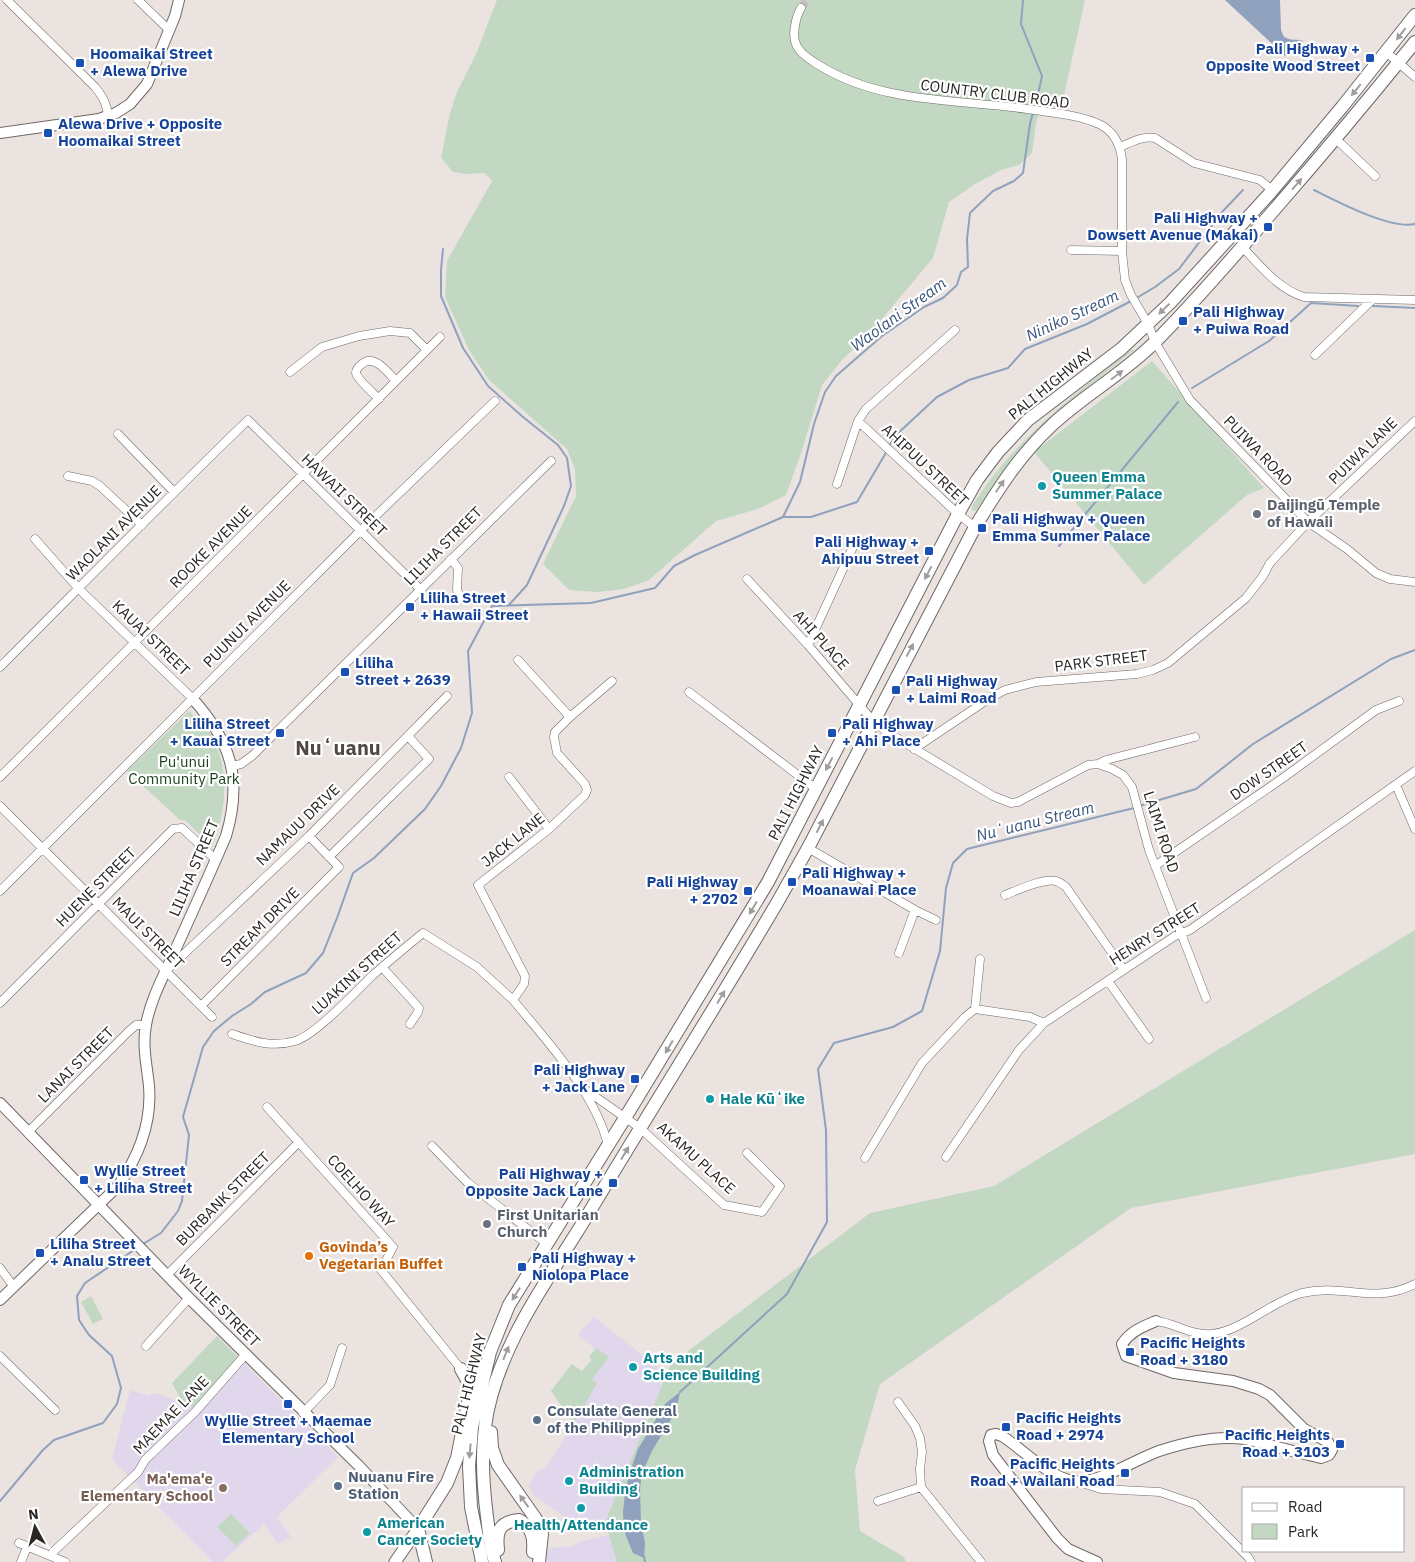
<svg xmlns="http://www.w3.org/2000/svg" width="1415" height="1562" font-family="'IBM Plex Sans',sans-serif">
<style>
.education{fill:#e0d7ec}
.green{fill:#c2d8c2}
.water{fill:#8fa1bc}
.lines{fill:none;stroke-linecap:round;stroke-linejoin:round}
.stream{stroke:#8fa1bc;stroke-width:2}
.minor-tunnel{stroke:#c4bdbb;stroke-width:8;stroke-dasharray:8 4;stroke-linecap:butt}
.minor-casing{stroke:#6f6865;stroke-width:9}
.tertiary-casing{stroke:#6f6865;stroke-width:12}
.secondary-casing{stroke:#6f6865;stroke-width:13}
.trunk-casing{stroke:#6f6865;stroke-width:14}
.minor{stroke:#fff;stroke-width:8}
.tertiary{stroke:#fff;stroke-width:10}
.secondary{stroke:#fff;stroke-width:11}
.trunk{stroke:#fff;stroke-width:12}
.oneway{fill:#9f9d9d}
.transit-dot{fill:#1a4fb4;stroke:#fff;stroke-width:2}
.culture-dot{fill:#0f9aa8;stroke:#fff;stroke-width:2}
.worship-dot{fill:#6b7280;stroke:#fff;stroke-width:2}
.food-dot{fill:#e8710a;stroke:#fff;stroke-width:2}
.service-dot{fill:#5c6f8a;stroke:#fff;stroke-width:2}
.education-dot{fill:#8d6e63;stroke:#fff;stroke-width:2}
.labels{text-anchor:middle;stroke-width:4.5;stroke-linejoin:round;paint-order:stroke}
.transit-label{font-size:15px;font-weight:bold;fill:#164399;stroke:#fff;text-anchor:start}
.street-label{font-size:15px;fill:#292625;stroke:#fff}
.culture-label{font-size:15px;font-weight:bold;fill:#0d838f;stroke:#fff;text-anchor:start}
.worship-label{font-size:15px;font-weight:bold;fill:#5b616d;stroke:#fff;text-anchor:start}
.park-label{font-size:15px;fill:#19401d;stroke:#fff}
.food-label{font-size:15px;font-weight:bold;fill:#c56008;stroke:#fff;text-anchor:start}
.service-label{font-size:15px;font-weight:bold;fill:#4e5e75;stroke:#fff;text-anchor:start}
.education-label{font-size:15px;font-weight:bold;fill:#785e54;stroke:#fff;text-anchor:end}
.water-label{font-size:16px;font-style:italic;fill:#39557d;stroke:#fff}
.district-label{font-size:20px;font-weight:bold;fill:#4e4745;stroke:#fff}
</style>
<rect width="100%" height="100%" fill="#ebe3e0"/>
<path class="education" d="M594 1317 667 1374 605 1522 578 1526 533 1495 529 1487 533 1477 537 1472 546 1467 574 1424 551 1391 572 1364 582 1371 592 1360 589 1357 595 1349 578 1334Z
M238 1357 338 1457 277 1517 291 1537 278 1544 264 1524 222 1562H213L112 1459 130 1390 148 1396 153 1393 162 1395 193 1407Z
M609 1535 617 1562H544L547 1548 573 1546 579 1542Z"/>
<path class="green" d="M497 0H1085L1061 109 1041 104 1036 123 1032 153 1019 165 1001 170 975 184 949 202 933 258 871 332 842 360 822 385 802 450 786 495 758 509 716 521 649 580 624 589 598 592 569 590 543 564 576 496 575 469 567 449 489 380 469 350 445 297 447 261 492 181 485 173 466 174 453 172 441 158 450 113 457 92 476 54Z
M1132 349 1134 350 1084 390 1020 451 997 480 978 508 975 511 972 510V506C1013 441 1072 396 1132 349Z
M1152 361 1264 488 1247 495 1144 585 1034 452Z
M189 711C195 717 203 723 208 730 231 764 227 811 212 847L185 820H180L127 771Z
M1415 930V1154L1131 1208 880 1384 855 1470 860 1531 904 1557 906 1562H617L605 1522 671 1364 870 1213 994 1186Z
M91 1296 103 1319 93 1324 81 1302Z
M217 1336 238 1357 193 1407 183 1403 172 1383Z
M596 1348 609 1357 592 1379 597 1383 574 1424 551 1391 572 1364 582 1371 592 1360 589 1357Z
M231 1514 250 1533 236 1546 217 1527Z"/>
<path class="water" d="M1225 0H1280L1281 30 1284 37C1294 42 1295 38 1303 41L1292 56H1285Z
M680 1392 676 1411 652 1451 642 1473 640 1488 641 1523 645 1543 644 1558 633 1553 624 1531 623 1511 626 1487 632 1466 638 1449 658 1416 666 1403Z"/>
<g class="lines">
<path class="stream" d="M1023 0 1021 24 1042 76 1035 108
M1314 190C1336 201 1391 230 1415 224
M443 249 441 270V296L463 348 488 386 523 417 558 445 567 458 571 486 564 506 527 585 508 606
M1135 299 1155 287 1179 269 1223 211 1243 190
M1373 306 1415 308
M1192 388 1269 341 1311 303 1358 306
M889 446 895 436 937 397 969 380 1008 368 1025 349 1087 324 1131 301
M784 517H811L857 502 887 451
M1059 546 1178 402
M1139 806 1196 789 1253 744 1391 659 1415 650
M143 1244 161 1233 178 1211 182 1201 189 1135 183 1117 203 1047 214 1031 232 1016 251 1004 265 992 306 973 323 953 337 918 353 873 374 858 425 809 441 786 461 748 472 713 468 651 492 606 591 603 655 588 674 566 695 555 783 517 800 482 814 424 825 392 836 376 882 336 924 307 943 298 957 285 961 272 968 267 967 239 970 213 993 191 1014 181 1023 173 1030 124 1033 112
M680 1392 787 1294 827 1222 826 1130 818 1069 834 1043 893 1027 922 1011 940 951 946 888 953 863 967 849 1134 808
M0 1501 43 1450 54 1440 103 1423 117 1404 121 1388 112 1356 89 1335 79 1320 77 1296 85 1283 137 1248
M644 1556 645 1562"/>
<path class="minor-tunnel" d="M801 8 807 0"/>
<defs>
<path id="minor" d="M7 0 95 87C103 97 107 104 108 116
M138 0 169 30
M801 8C798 13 796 19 795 26 791 46 801 54 817 64 880 104 956 99 1027 109 1049 112 1081 115 1101 125 1114 132 1120 144 1122 159V251L1125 280 1131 295 1148 324 1155 342 1190 400 1308 522 1347 549 1376 573 1390 579 1415 582
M1386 52 1415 77
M1336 139 1375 176
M1120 147C1132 142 1142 136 1155 138L1194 163 1260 180 1272 190
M1242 247C1261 266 1278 289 1304 297L1415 300
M1071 250 1122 251
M1315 355 1373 299
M290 372 322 347 359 336 390 331 410 333 426 349
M379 399C374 394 357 379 356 373 356 369 359 366 362 364 374 353 388 373 396 381
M858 421 958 514 975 527
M118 434 174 492
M68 476 92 481 100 486 142 525
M837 484 858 421 866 409 955 330
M35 539 79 589 192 698
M451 559 458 568 457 590 461 599
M747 579 808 645 873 721 887 732 993 796 1011 803 1018 802 1088 765 1098 764 1112 769 1123 775 1132 787 1149 850 1206 998
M808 645 853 547
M518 660 570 717
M0 667C83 584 164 501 248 420L421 590
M689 692 816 789
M914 749 990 698 1005 690 1036 682 1137 674 1153 670 1168 663 1246 598 1263 576 1270 563 1308 522 1415 421
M1098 764 1106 760 1195 737
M232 766 241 764 252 756 551 461
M0 777 440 337
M509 777 549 829
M1396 785 1415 829
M0 806 212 1017
M808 848 915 910 899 953
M329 857 429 759 408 736
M1155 866 1283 778 1376 710 1399 701
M0 891 361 530 495 401
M1005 895C1018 890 1043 878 1056 881 1060 882 1063 885 1066 887L1124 970
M915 910 936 920
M382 967 419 1008 418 1012 410 1024
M169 968 309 836 447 696
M1108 981 1149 1039
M0 1003 173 829 182 828 216 860
M201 1006 339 867 309 836
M975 1009 980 959
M232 1034C253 1041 272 1048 295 1041 316 1035 355 992 373 975 389 961 406 947 423 933L477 967 513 1000
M583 1088 640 1128 724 1205 762 1212 780 1186 747 1153
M267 1107 393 1247 381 1270 461 1369
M29 1131 128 1032 136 1025H146
M432 1146 467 1182 547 1244
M608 1146C597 1095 546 1040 513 1000L524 984 525 976 478 885 549 829 585 795 587 790 585 784 557 753 554 737 555 732 570 717 612 681
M946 1157 1019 1050 1044 1023 1175 936 1190 930 1415 771
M865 1158 922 1063 965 1017 975 1009 1030 1017 1044 1023
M0 1268 14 1287
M167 1275 299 1142
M1156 1321C1175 1323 1192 1336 1212 1334 1242 1331 1272 1301 1302 1293 1344 1283 1374 1305 1415 1284
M146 1346 189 1298
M0 1356 55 1410
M898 1402 915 1426 920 1438 922 1452 920 1469 921 1487 981 1562
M303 1413 330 1385 342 1348
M1082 1483 1101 1489 1160 1492 1195 1504 1248 1557 1251 1562
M878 1501 921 1487
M19 1543 65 1562
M51 1556 53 1552 138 1472 145 1460 195 1412 246 1354
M21 1562 27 1547"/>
<path id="tertiary" d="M0 133 99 119 116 113 130 104 147 84 175 16 179 0
M0 1103 189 1298 359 1466 418 1529
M0 1300 118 1186C139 1156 152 1123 149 1086 147 1066 142 1046 146 1025 150 1001 163 977 173 955 191 915 209 876 226 836 243 779 231 741 192 698
M1097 1562 1068 1549 1057 1538 993 1455 989 1441 991 1435 996 1434 1002 1436C1024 1450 1044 1474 1072 1481 1095 1486 1136 1459 1159 1451 1186 1442 1216 1435 1245 1439L1321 1458 1329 1455 1332 1450 1328 1442 1304 1429 1270 1395 1259 1389 1233 1381 1174 1373 1126 1356 1122 1344C1131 1331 1142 1327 1156 1321"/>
<path id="secondary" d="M395 1562 418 1529"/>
<path id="trunk" d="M461 1369 470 1385V1393
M491 1432 492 1448 498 1465 538 1522 542 1534 539 1562
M498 1550C496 1531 499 1522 519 1520 533 1528 534 1538 533 1552
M426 1562 418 1529 447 1483 457 1458 470 1393 480 1369
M482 1562 471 1507 469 1466 472 1427 490 1352 509 1305 625 1118 768 882 958 514 977 480 998 452 1028 420 1121 349 1170 303 1271 192 1342 107 1415 15
M495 1562C490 1547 489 1532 487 1517 482 1477 480 1436 491 1397 510 1328 554 1271 590 1211 652 1108 716 1006 777 903L808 848 975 527C998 489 1019 456 1052 425 1084 395 1123 374 1155 342 1197 300 1235 255 1274 210 1322 155 1369 99 1415 42"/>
</defs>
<use href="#minor" class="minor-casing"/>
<use href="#tertiary" class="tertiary-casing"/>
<use href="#secondary" class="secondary-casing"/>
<use href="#trunk" class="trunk-casing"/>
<use href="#minor" class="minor"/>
<use href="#tertiary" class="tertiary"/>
<use href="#secondary" class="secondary"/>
<use href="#trunk" class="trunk"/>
</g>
<defs><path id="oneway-solid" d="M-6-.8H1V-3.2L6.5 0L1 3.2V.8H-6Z" transform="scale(1.25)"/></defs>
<g class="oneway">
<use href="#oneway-solid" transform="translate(1401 34) rotate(128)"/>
<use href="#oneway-solid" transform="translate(1356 90) rotate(129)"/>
<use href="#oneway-solid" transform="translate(1297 184) rotate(-49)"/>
<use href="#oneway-solid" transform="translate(1164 309) rotate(136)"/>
<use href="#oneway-solid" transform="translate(1117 375) rotate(-37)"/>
<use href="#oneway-solid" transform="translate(1000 486) rotate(-56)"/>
<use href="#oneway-solid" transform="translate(928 573) rotate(117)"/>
<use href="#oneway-solid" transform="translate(910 650) rotate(-62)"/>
<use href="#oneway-solid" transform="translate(829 764) rotate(118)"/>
<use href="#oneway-solid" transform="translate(820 826) rotate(-63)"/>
<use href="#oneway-solid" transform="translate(753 908) rotate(121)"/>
<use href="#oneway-solid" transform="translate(721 997) rotate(-59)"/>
<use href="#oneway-solid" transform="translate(669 1047) rotate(121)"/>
<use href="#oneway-solid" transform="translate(625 1153) rotate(-59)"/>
<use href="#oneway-solid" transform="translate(516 1294) rotate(122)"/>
<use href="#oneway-solid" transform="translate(506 1353) rotate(-68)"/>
<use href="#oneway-solid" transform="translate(470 1451) rotate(95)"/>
<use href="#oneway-solid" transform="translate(524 1501) rotate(-126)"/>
</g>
<g class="transit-dot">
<rect x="1365" y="53" width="10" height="10" rx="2.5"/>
<rect x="75" y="58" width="10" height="10" rx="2.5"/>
<rect x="43" y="128" width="10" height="10" rx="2.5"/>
<rect x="1263" y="222" width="10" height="10" rx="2.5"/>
<rect x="1178" y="316" width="10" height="10" rx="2.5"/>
<rect x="977" y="523" width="10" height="10" rx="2.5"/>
<rect x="924" y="546" width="10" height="10" rx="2.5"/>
<rect x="405" y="602" width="10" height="10" rx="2.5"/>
<rect x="340" y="667" width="10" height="10" rx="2.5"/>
<rect x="891" y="685" width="10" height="10" rx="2.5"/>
<rect x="275" y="728" width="10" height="10" rx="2.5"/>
<rect x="827" y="728" width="10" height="10" rx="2.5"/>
<rect x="787" y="877" width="10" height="10" rx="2.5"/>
<rect x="743" y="886" width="10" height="10" rx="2.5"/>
<rect x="630" y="1074" width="10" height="10" rx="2.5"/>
<rect x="79" y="1175" width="10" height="10" rx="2.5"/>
<rect x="608" y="1178" width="10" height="10" rx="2.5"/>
<rect x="35" y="1248" width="10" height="10" rx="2.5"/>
<rect x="517" y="1262" width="10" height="10" rx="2.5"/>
<rect x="1125" y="1347" width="10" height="10" rx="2.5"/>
<rect x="283" y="1399" width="10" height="10" rx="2.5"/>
<rect x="1001" y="1422" width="10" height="10" rx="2.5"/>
<rect x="1335" y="1439" width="10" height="10" rx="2.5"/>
<rect x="1120" y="1468" width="10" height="10" rx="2.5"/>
</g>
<g class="culture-dot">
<circle cx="1042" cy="486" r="5"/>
<circle cx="710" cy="1099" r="5"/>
<circle cx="633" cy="1367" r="5"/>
<circle cx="569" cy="1481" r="5"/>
<circle cx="581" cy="1508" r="5"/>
<circle cx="367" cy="1532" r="5"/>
</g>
<g class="worship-dot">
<circle cx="1257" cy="514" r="5"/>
<circle cx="487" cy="1224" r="5"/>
</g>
<circle class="food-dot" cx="309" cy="1256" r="5"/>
<g class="service-dot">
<circle cx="537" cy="1420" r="5"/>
<circle cx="338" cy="1486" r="5"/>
</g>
<circle class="education-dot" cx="223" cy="1488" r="5"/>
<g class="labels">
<g class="transit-label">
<text x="1360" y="54" text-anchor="end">Pali Highway +<tspan x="1360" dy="17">Opposite Wood Street</tspan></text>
<text x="90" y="59">Hoomaikai Street<tspan x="90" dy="17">+ Alewa Drive</tspan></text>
<text x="58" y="129">Alewa Drive + Opposite<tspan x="58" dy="17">Hoomaikai Street</tspan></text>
<text x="1258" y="223" text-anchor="end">Pali Highway +<tspan x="1258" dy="17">Dowsett Avenue (Makai)</tspan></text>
<text x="1193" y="317">Pali Highway<tspan x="1193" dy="17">+ Puiwa Road</tspan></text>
<text x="992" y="524">Pali Highway + Queen<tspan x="992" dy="17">Emma Summer Palace</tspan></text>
<text x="919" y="547" text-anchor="end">Pali Highway +<tspan x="919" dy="17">Ahipuu Street</tspan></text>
<text x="420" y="603">Liliha Street<tspan x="420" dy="17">+ Hawaii Street</tspan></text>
<text x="355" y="668">Liliha<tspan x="355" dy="17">Street + 2639</tspan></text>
<text x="906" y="686">Pali Highway<tspan x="906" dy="17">+ Laimi Road</tspan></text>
<text x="270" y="729" text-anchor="end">Liliha Street<tspan x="270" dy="17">+ Kauai Street</tspan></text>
<text x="842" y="729">Pali Highway<tspan x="842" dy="17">+ Ahi Place</tspan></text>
<text x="802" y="878">Pali Highway +<tspan x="802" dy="17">Moanawai Place</tspan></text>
<text x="738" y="887" text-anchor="end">Pali Highway<tspan x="738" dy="17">+ 2702</tspan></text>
<text x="625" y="1075" text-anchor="end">Pali Highway<tspan x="625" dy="17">+ Jack Lane</tspan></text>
<text x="94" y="1176">Wyllie Street<tspan x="94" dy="17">+ Liliha Street</tspan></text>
<text x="603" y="1179" text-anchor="end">Pali Highway +<tspan x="603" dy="17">Opposite Jack Lane</tspan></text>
<text x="50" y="1249">Liliha Street<tspan x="50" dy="17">+ Analu Street</tspan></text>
<text x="532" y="1263">Pali Highway +<tspan x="532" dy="17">Niolopa Place</tspan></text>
<text x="1140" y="1348">Pacific Heights<tspan x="1140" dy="17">Road + 3180</tspan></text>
<text x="1016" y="1423">Pacific Heights<tspan x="1016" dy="17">Road + 2974</tspan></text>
<text x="288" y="1426" text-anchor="middle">Wyllie Street + Maemae<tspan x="288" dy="17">Elementary School</tspan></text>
<text x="1330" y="1440" text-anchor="end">Pacific Heights<tspan x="1330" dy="17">Road + 3103</tspan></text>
<text x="1115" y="1469" text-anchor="end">Pacific Heights<tspan x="1115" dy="17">Road + Wailani Road</tspan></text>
</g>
<g class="street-label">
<text transform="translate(995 94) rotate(7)" y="5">COUNTRY CLUB ROAD</text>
<text transform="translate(1051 384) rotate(-39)" y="5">PALI HIGHWAY</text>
<text transform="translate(1258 451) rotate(46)" y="5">PUIWA ROAD</text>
<text transform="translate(1363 451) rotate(-44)" y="5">PUIWA LANE</text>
<text transform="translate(925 465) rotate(43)" y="5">AHIPUU STREET</text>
<text transform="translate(344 495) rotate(44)" y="5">HAWAII STREET</text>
<text transform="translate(114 533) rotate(-45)" y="5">WAOLANI AVENUE</text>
<text transform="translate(443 546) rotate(-45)" y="5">LILIHA STREET</text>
<text transform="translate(211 547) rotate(-45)" y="5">ROOKE AVENUE</text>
<text transform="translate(247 624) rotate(-45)" y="5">PUUNUI AVENUE</text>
<text transform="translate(151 638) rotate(44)" y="5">KAUAI STREET</text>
<text transform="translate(821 640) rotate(48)" y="5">AHI PLACE</text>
<text transform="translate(1101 661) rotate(-7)" y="5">PARK STREET</text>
<text transform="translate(1269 771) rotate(-35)" y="5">DOW STREET</text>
<text transform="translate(796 793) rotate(-63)" y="5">PALI HIGHWAY</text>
<text transform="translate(298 825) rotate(-44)" y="5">NAMAUU DRIVE</text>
<text transform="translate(1161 832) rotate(72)" y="5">LAIMI ROAD</text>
<text transform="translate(513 840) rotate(-39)" y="5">JACK LANE</text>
<text transform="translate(194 868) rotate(-67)" y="5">LILIHA STREET</text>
<text transform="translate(96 887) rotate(-45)" y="5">HUENE STREET</text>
<text transform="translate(260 927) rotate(-45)" y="5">STREAM DRIVE</text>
<text transform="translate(148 933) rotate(45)" y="5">MAUI STREET</text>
<text transform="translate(1155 934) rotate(-32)" y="5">HENRY STREET</text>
<text transform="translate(357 973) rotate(-42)" y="5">LUAKINI STREET</text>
<text transform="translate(76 1065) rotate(-45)" y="5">LANAI STREET</text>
<text transform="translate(696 1158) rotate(42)" y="5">AKAMU PLACE</text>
<text transform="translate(361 1191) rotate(48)" y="5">COELHO WAY</text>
<text transform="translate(223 1199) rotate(-45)" y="5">BURBANK STREET</text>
<text transform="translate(219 1306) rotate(45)" y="5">WYLLIE STREET</text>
<text transform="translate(469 1384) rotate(-76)" y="5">PALI HIGHWAY</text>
<text transform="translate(171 1415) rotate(-46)" y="5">MAEMAE LANE</text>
</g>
<g class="culture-label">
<text x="1052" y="482">Queen Emma<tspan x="1052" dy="17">Summer Palace</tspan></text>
<text x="720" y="1104">Hale Kūʻike</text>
<text x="643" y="1363">Arts and<tspan x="643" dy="17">Science Building</tspan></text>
<text x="579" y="1477">Administration<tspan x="579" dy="17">Building</tspan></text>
<text x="377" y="1528">American<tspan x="377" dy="17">Cancer Society</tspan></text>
<text x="581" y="1530" text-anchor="middle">Health/Attendance</text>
</g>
<g class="worship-label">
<text x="1267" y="510">Daijingū Temple<tspan x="1267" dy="17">of Hawaii</tspan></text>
<text x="497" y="1220">First Unitarian<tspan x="497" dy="17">Church</tspan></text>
</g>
<g class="park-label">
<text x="184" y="767">Pu'unui<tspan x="184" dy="17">Community Park</tspan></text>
</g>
<g class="food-label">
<text x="319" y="1252">Govinda’s<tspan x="319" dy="17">Vegetarian Buffet</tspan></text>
</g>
<g class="service-label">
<text x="547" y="1416">Consulate General<tspan x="547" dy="17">of the Philippines</tspan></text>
<text x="348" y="1482">Nuuanu Fire<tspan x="348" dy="17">Station</tspan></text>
</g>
<g class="education-label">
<text x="213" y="1484">Ma'ema'e<tspan x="213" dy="17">Elementary School</tspan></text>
</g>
<g class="water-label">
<text transform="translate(898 314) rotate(-36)" y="6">Waolani Stream</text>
<text transform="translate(1072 315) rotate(-25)" y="6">Niniko Stream</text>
<text transform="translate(1035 821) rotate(-14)" y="6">Nuʻuanu Stream</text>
</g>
<g class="district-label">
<text x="338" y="755">Nuʻuanu</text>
</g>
</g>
<rect x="1242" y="1487" width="162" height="65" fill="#ffffff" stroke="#a9a8a8"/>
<rect x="1252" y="1503" width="25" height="8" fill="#ffffff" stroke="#a9a8a8"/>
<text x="1288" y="1512" font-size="15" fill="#292625">Road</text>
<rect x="1252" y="1524" width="25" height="15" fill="#c2d8c2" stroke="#a9a8a8"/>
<text x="1288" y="1537" font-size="15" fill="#292625">Park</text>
<g transform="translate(35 1527) rotate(353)" stroke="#ffffff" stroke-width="4" paint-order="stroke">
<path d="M0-4L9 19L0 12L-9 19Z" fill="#292625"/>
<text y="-8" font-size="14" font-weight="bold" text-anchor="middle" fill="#292625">N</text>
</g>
</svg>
